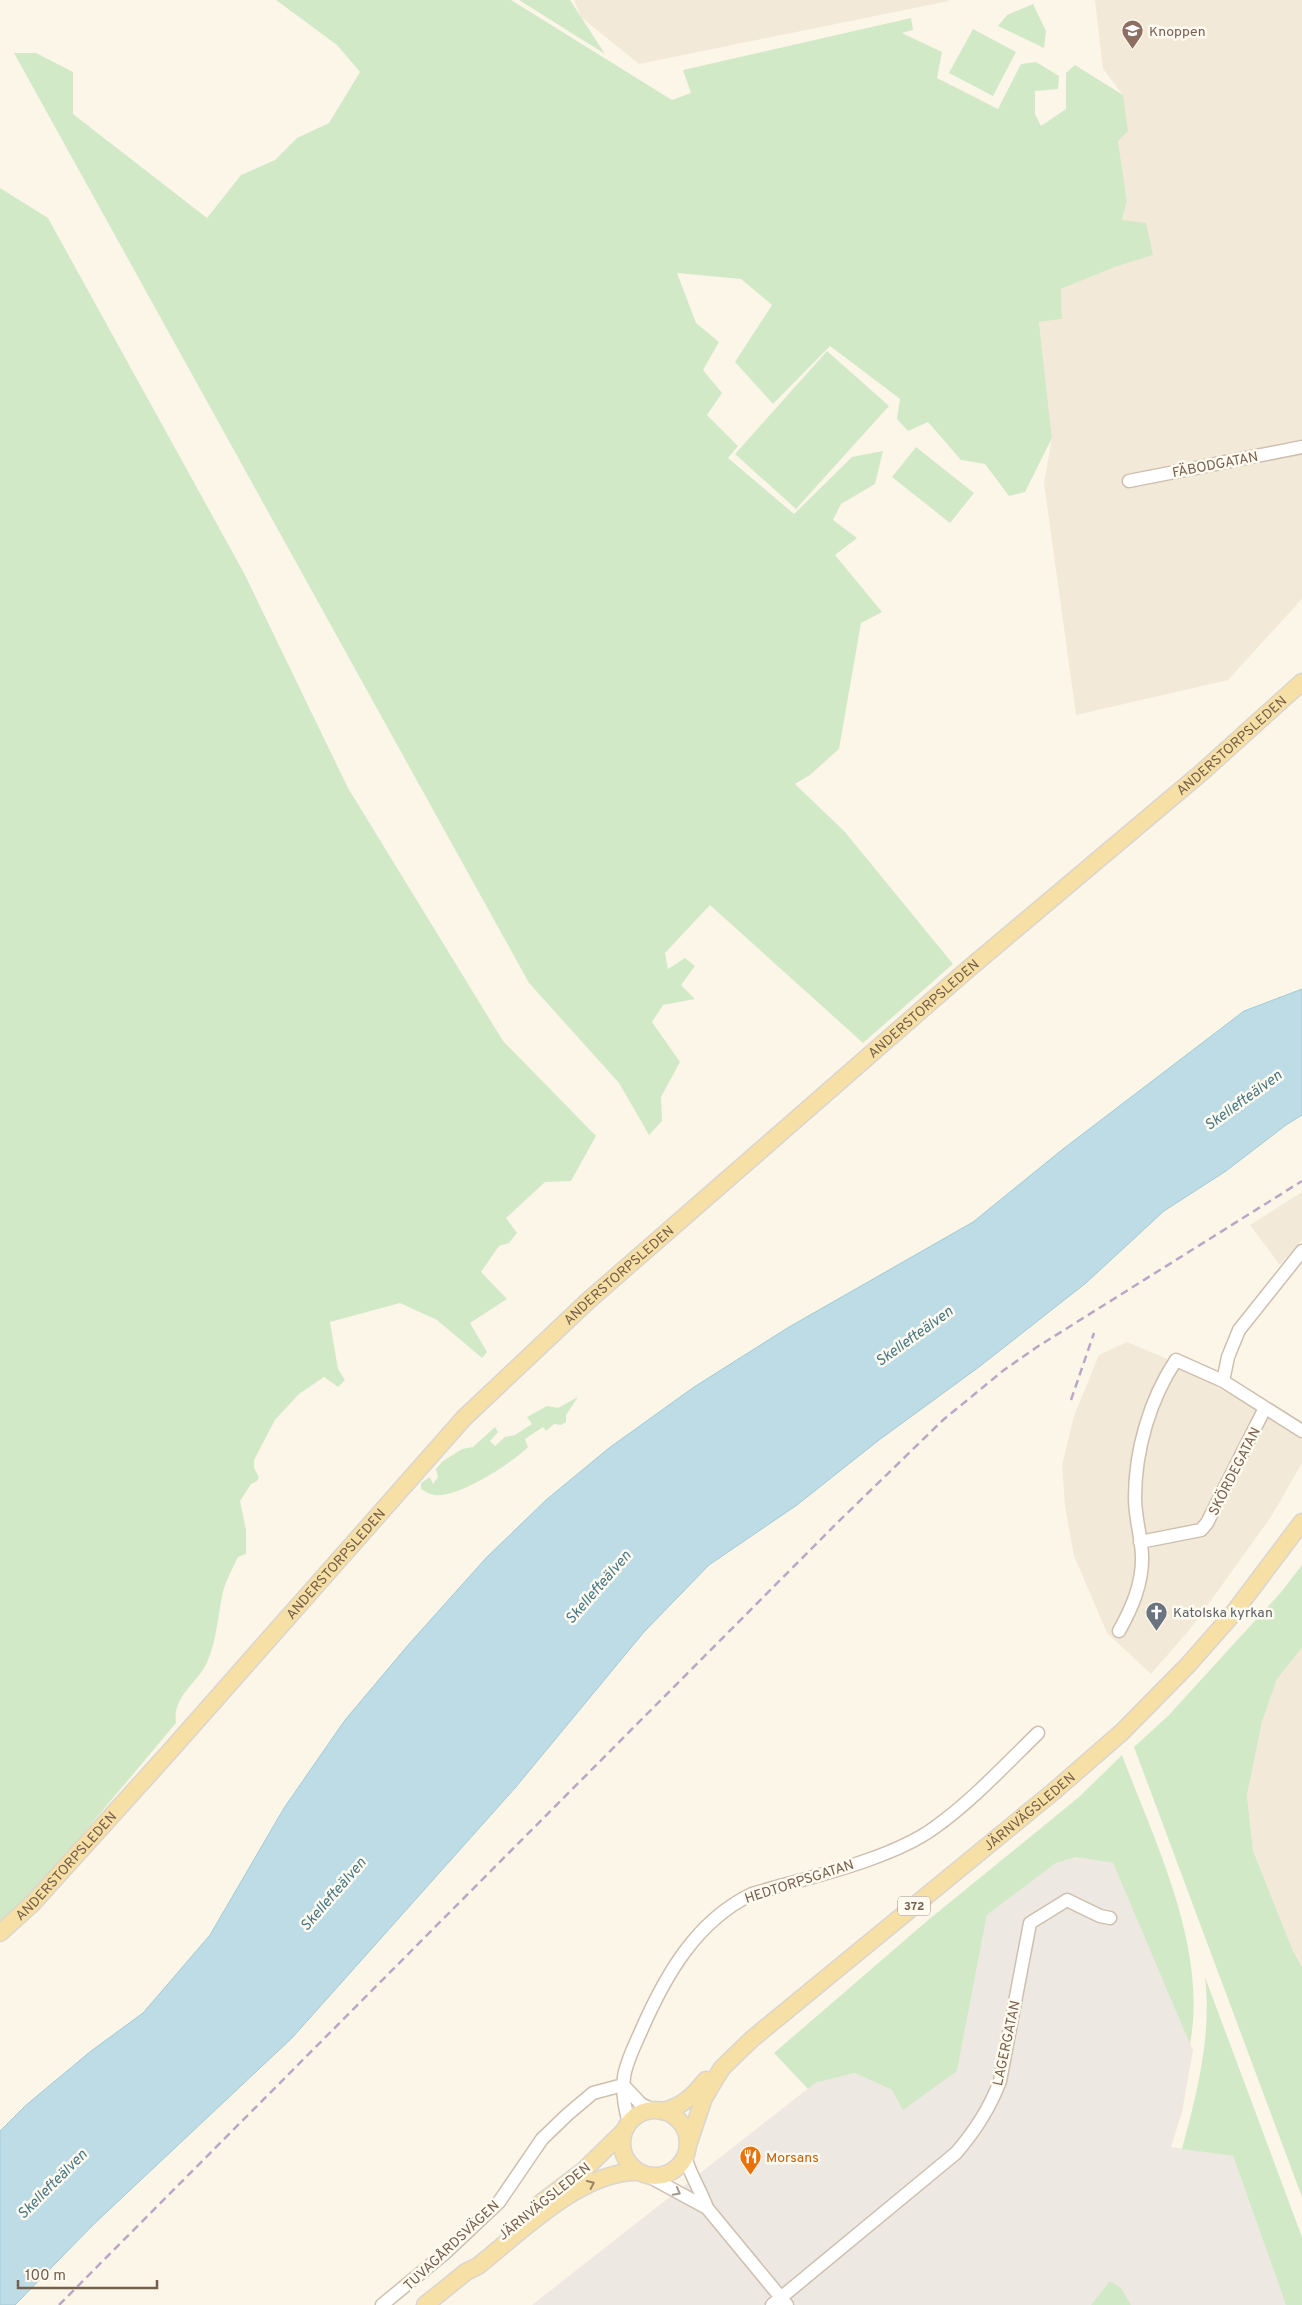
<svg xmlns="http://www.w3.org/2000/svg" width="1302" height="2305" font-family="Overpass,sans-serif">
<style>
.residential{fill:#f3e9d8}
.industrial{fill:#ede8e2}
.green{fill:#d2e9c7}
.water{fill:#bedce5;stroke:#a4cad6}
.lines{fill:none;stroke-linecap:round;stroke-linejoin:round}
.minor-casing{stroke:#cebfaf;stroke-width:15}
.major-casing{stroke:#dbd5d1;stroke-width:19}
.minor{stroke:#fff;stroke-width:12}
.major{stroke:#f7e0a5;stroke-width:16}
.rail{stroke:#baa7c6;stroke-width:2.5;stroke-dasharray:8 5;stroke-linecap:butt}
.oneway{stroke:#9c8667}
.oneway2{stroke:#a5978b}
.labels{text-anchor:middle;stroke-width:5;stroke-linejoin:round;paint-order:stroke}
.shield{fill:#fefaef;stroke:#9e8e7e;stroke-width:1}
.shield-label{font-size:12px;font-weight:bold;fill:#755f4d}
.education-label{font-size:14px;fill:#785e54;stroke:#fefaef;text-anchor:start}
.street-label{font-size:14px;fill:#755f4d;stroke:#fefaef}
.worship-label{font-size:14px;fill:#5b616d;stroke:#fefaef;text-anchor:start}
.food-label{font-size:14px;fill:#c56008;stroke:#fefaef;text-anchor:start}
.water-label{font-size:15px;font-style:italic;fill:#477787;stroke:#fefaef}
</style>
<rect width="100%" height="100%" fill="#fcf6e9"/>
<path class="residential" d="M574 0H949V1L639 64 581 17Z
M1095 0H1302V599L1228 680 1076 715 1044 483 1052 438 1039 322 1062 319 1061 289 1115 267 1153 255 1122 221 1127 201 1118 141 1123 95 1103 69Z
M1302 1192V1240L1280 1265 1250 1225Z
M1127 1342 1165 1358 1258 1410 1302 1439V1463L1271 1517 1191 1628 1151 1674 1107 1633 1074 1556 1065 1506 1062 1465 1074 1416 1099 1355Z
M1302 1648V1967L1293 1951 1253 1849 1247 1795 1262 1722 1277 1679Z"/>
<path class="industrial" d="M1076 1857 1113 1863 1193 2050 1182 2112 1171 2147 1233 2156 1286 2305H532L815 2083 855 2073 892 2090 957 2071 987 1915 1056 1863Z"/>
<path class="green" d="M276 0H511L672 100 691 93 683 70 911 18 913 30 902 33 942 52 937 78 998 109 1021 64 1036 62 1059 76 1058 89 1035 91V114L1041 126 1066 109V73L1075 65 1123 95 1128 131 1118 141 1127 201 1122 220 1146 223 1153 255 1115 267 1061 289 1062 319 1039 322 1052 438 1025 492 1009 496 985 464 961 460 928 422 908 431 897 419 900 399 830 346 773 404 735 362 772 305 741 279 677 273 696 323 719 342 703 370 722 393 707 415 738 446 728 458 794 514 852 457 883 451 875 484 841 504 833 520 857 538 835 555 882 612 861 623 839 749 810 775 795 784 845 832 953 964 863 1043 710 905 665 953 668 969 685 958 695 966 681 985 695 999 663 1005 652 1022 680 1062 661 1097 662 1121 649 1135 619 1083 529 983 14 53H36L73 72V114L207 218 241 175 275 160 297 138 329 123 360 72 337 45Z
M519 0H570L605 54Z
M1033 4 1046 31 1044 48 998 26 1007 15Z
M973 29 1016 52 993 96 949 73Z
M0 188 48 218 244 573 348 788 503 1041 596 1136 571 1181 545 1182 506 1218 517 1233 509 1243 499 1246 481 1272 507 1299 470 1323 487 1352 482 1358 437 1320 400 1303 330 1322 338 1369 345 1380 338 1387 324 1377 299 1394 275 1420 254 1460V1468L259 1477 257 1481 251 1484 240 1501 246 1530V1554L238 1557C233 1568 226 1580 223 1592 218 1614 217 1639 208 1660 199 1683 172 1695 176 1723L30 1897 0 1924Z
M827 351 889 406 796 509 735 454Z
M916 447 974 493 950 523 892 477Z
M578 1397 566 1415V1422L561 1425 554 1424 546 1431 543 1427 525 1439 528 1447C512 1463 458 1498 435 1495 430 1495 425 1491 421 1489V1483L430 1477 433 1484 438 1477 436 1469 443 1461 462 1449 473 1447 495 1427 498 1432 490 1441 495 1446 505 1437 515 1435 532 1424 527 1417 547 1406 558 1408Z
M1302 1565V1648L1277 1679 1262 1722 1247 1795 1253 1850 1293 1951 1302 1967V2197L1134 1747 1168 1716 1282 1591Z
M1122 1755C1155 1843 1208 1947 1190 2044L1113 1863 1076 1857 1056 1863 987 1915 957 2071 903 2110 892 2090 855 2073 815 2083 808 2089 774 2053 927 1921 1079 1797Z
M1205 1977 1302 2237V2305H1286L1233 2156 1182 2149C1197 2093 1212 2035 1205 1977Z
M1110 2281 1121 2288 1131 2305H1091Z"/>
<path class="water" d="M1302 989V1115L1286 1125 1226 1171 1164 1211 1086 1283 979 1367 879 1440 797 1505 709 1565 644 1632 515 1788 292 2038 93 2225 15 2305H0V2131L25 2106 91 2051 143 2013 210 1935 284 1808 345 1720 409 1644 486 1558 546 1500 609 1448 694 1387 789 1327 973 1222 1063 1149 1244 1011Z"/>
<g class="lines">
<defs>
<path id="minor" d="M1129 481 1302 447
M1223 1381 1228 1357 1239 1330 1302 1251
M1140 1542 1201 1530 1207 1523 1265 1408
M1119 1631C1132 1608 1143 1583 1142 1555 1141 1536 1135 1517 1135 1498 1135 1450 1150 1399 1176 1360L1223 1381 1302 1431
M623 2085 641 2104 653 2110
M629 2123C625 2109 622 2092 624 2077 626 2062 635 2045 641 2031 665 1976 696 1921 752 1894 806 1878 890 1860 934 1828 972 1801 1005 1765 1038 1733
M685 2156C691 2178 700 2188 707 2208L787 2305
M648 2176 707 2208
M382 2305 445 2253 499 2202 542 2139 568 2114 593 2093 623 2085
M772 2305 956 2153C975 2131 990 2108 1000 2081L1030 1923 1067 1900 1100 1916 1110 1918"/>
<g id="major">
<path id="s1" d="M0 1933 33 1903 171 1750 464 1418 589 1300 966 971 1201 773 1302 682"/>
<circle cx="655" cy="2143" r="33"/>
<path d="M662 2111C682 2107 693 2096 706 2080"/>
<path id="s2" d="M688 2145 704 2098 714 2081 722 2068 752 2039 1053 1792 1122 1732 1188 1665 1232 1615 1302 1522"/>
<path d="M538 2205 584 2170 624 2131"/>
<path d="M425 2305 466 2272 478 2266C520 2233 582 2170 638 2172"/>
</g>
</defs>
<use href="#minor" class="minor-casing"/>
<use href="#major" class="major-casing"/>
<use href="#minor" class="minor"/>
<use href="#major" class="major"/>
<path class="rail" d="M1071 1400 1094 1333
M59 2305 838 1522 943 1420 1004 1370 1037 1347 1302 1181"/>
</g>
<defs><path id="oneway-chevron" d="M-2-3.5L2.5 0L-2 3.5" fill="none" stroke-width="1.6" stroke-linecap="round" stroke-linejoin="round" transform="scale(1.25)"/></defs>
<use class="oneway" href="#oneway-chevron" transform="translate(591 2184) rotate(-25)"/>
<use class="oneway2" href="#oneway-chevron" transform="translate(677 2192) rotate(28)"/>
<defs>
<symbol id="school-pin" viewBox="-11 -11 22 30"><path d="M0 17L-7.5 6A9.5 9.5 0 1 1 7.5 6Z" fill="#8d6e63" stroke="#fefaef"/><path d="M0-5L7-2L0 1L-7-2ZM-4 1L0 2.5L4 1V4Q0 6-4 4Z" fill="#fff"/></symbol>
<symbol id="church-pin" viewBox="-11 -11 22 30"><path d="M0 17L-7.5 6A9.5 9.5 0 1 1 7.5 6Z" fill="#6b7280" stroke="#fefaef"/><path d="M-1.2-6h2.4v3.5h3.3v2.4h-3.3V6h-2.4V-.1h-3.3v-2.4h3.3Z" fill="#fff"/></symbol>
<symbol id="restaurant-pin" viewBox="-11 -11 22 30"><path d="M0 17L-7.5 6A9.5 9.5 0 1 1 7.5 6Z" fill="#e8710a" stroke="#fefaef"/><path d="M-5-6h1v4h1v-4h1v4h1v-4h1v5L-1.5 .5V6h-2V.5L-5-1ZM5-6V6H3V1.5H1.5Q1.5-4 5-6Z" fill="#fff"/></symbol>
</defs>
<g fill-rule="evenodd">
<use href="#school-pin" x="1120" y="18" width="25" height="34"/>
<use href="#church-pin" x="1144" y="1600" width="25" height="34"/>
<use href="#restaurant-pin" x="738" y="2144" width="25" height="34"/>
</g>
<g class="labels">
<rect class="shield" x="898" y="1896.5" width="32" height="19" rx="4"/>
<g class="shield-label">
<text x="914" y="1910">372</text>
</g>
<g class="education-label">
<text x="1149" y="36">Knoppen</text>
</g>
<g class="street-label">
<text transform="translate(1215 464) rotate(-11)" y="5">FÄBODGATAN</text>
<text dy="5" stroke="none"><textPath href="#s1" startOffset="1714">ANDERSTORPSLEDEN</textPath></text>
<text dy="5" stroke="none"><textPath href="#s1" startOffset="1309">ANDERSTORPSLEDEN</textPath></text>
<text dy="5" stroke="none"><textPath href="#s1" startOffset="904">ANDERSTORPSLEDEN</textPath></text>
<text transform="translate(1234 1471) rotate(-63)" y="5">SKÖRDEGATAN</text>
<text dy="5" stroke="none"><textPath href="#s1" startOffset="499">ANDERSTORPSLEDEN</textPath></text>
<text dy="5" stroke="none"><textPath href="#s2" startOffset="485">JÄRNVÄGSLEDEN</textPath></text>
<text dy="5" stroke="none"><textPath href="#s1" startOffset="94">ANDERSTORPSLEDEN</textPath></text>
<text transform="translate(799 1881) rotate(-18)" y="5">HEDTORPSGATAN</text>
<text transform="translate(1006 2043) rotate(-78)" y="5">LAGERGATAN</text>
<text transform="translate(544 2201) rotate(-39)" y="5">JÄRNVÄGSLEDEN</text>
<text transform="translate(451 2245) rotate(-43)" y="5">TUVAGÅRDSVÄGEN</text>
</g>
<g class="worship-label">
<text x="1173" y="1617">Katolska kyrkan</text>
</g>
<g class="food-label">
<text x="766" y="2162">Morsans</text>
</g>
<g class="water-label">
<text transform="translate(1243 1100) rotate(-36)" y="5">Skellefteälven</text>
<text transform="translate(914 1336) rotate(-36)" y="5">Skellefteälven</text>
<text transform="translate(598 1587) rotate(-49)" y="5">Skellefteälven</text>
<text transform="translate(333 1894) rotate(-49)" y="5">Skellefteälven</text>
<text transform="translate(52 2184) rotate(-45)" y="5">Skellefteälven</text>
</g>
</g>
<path d="M18 2280v8h139v-8" fill="none" stroke="#755f4d" stroke-width="2.5"/>
<text x="25" y="2280" font-size="15" fill="#755f4d" stroke="#fefaef" stroke-width="4" paint-order="stroke">100 m</text>
</svg>
